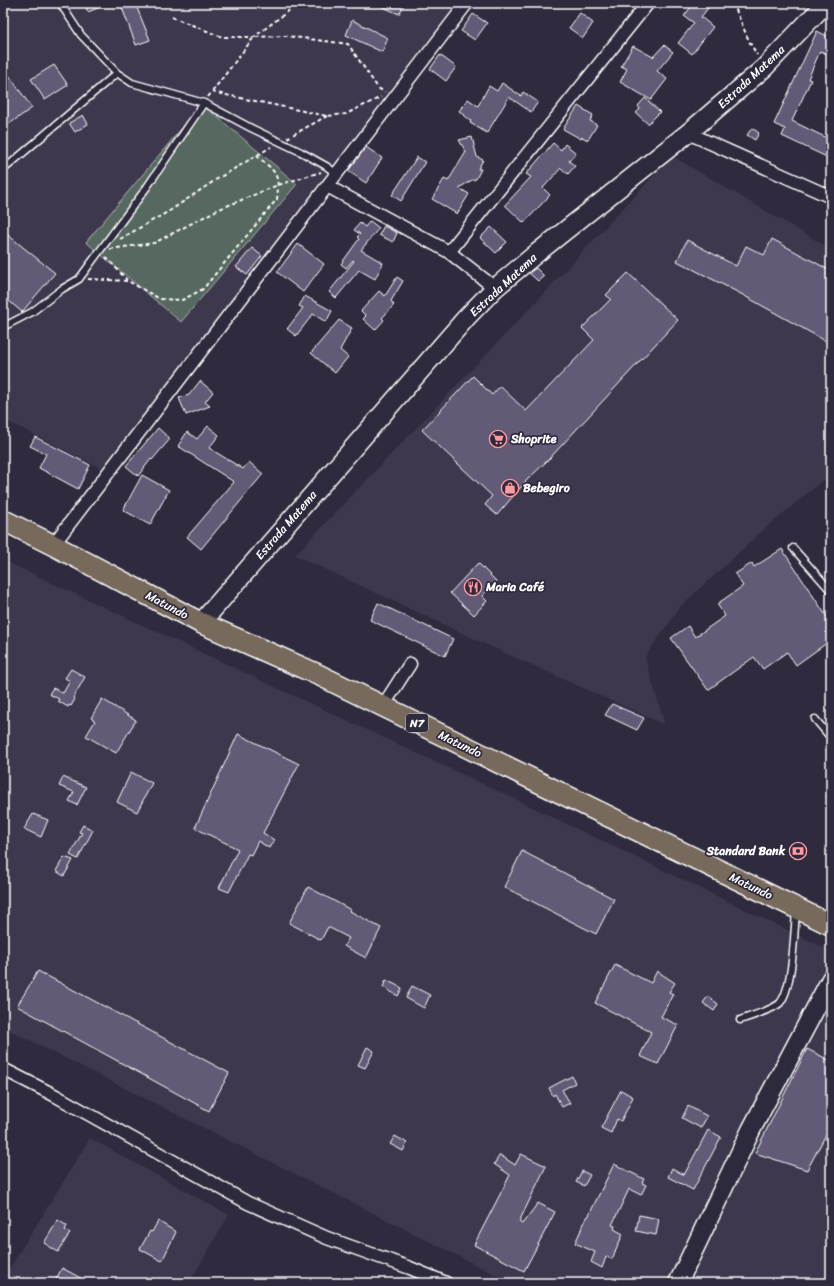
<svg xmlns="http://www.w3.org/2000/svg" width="834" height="1286" font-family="Sriracha,sans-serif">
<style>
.built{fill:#3e384e}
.green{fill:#57675e;stroke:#abb3ae}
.building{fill:#625a77;stroke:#fff}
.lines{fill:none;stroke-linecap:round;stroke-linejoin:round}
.lane-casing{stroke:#fff;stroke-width:9}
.street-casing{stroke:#fff;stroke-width:15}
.secondary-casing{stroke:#fff;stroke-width:21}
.primary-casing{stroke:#fff;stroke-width:23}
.path{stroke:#fff;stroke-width:2;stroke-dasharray:4 3;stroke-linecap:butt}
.lane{stroke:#2f2a3d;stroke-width:6}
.street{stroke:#2f2a3d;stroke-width:12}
.secondary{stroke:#2f2a3d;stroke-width:18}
.primary{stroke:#77695c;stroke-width:20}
.labels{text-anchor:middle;stroke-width:3.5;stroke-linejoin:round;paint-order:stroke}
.shield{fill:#2f2a3d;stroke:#c1bfc5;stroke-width:1}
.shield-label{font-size:11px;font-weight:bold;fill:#fff}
.street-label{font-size:12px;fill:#fff;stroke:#2f2a3d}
.poi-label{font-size:12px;font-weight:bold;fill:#fff;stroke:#2f2a3d;text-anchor:start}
</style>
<rect width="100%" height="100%" fill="#2f2a3d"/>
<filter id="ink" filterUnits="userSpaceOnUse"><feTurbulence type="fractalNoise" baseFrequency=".025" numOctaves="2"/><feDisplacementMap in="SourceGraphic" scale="8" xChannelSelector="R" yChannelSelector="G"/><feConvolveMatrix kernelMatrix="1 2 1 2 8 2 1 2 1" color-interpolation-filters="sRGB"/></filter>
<g filter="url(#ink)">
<path class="built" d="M3 3H460L102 469 3 419Z
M672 156 831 249V474L768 526 680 607 645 657 665 725 483 643 295 555 517 322Z
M3 560 494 789 831 951V1283H512L3 1027Z
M90 1138 229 1215 189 1283H3V1279Z"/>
<path class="green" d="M202 104 297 184 181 322 86 242Z"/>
<path class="building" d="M84 3H110L88 12Z
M126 3H135L150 40 136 45 121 5Z
M374 3H399L404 5 399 14Z
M694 3H712L701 17 713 27 692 54 678 43 694 23 684 16Z
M580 13 593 23 583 38 569 28Z
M473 14 487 23 475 40 461 31Z
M352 20 388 38 382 52 346 35Z
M817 31 831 38V44L827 54 820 51 808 79 811 80 792 121 831 140V159L782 136 785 129 774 124Z
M664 45 673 52 657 71 667 79 651 100 620 82 627 69 621 66 633 46 653 57Z
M440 55 456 67 446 81 430 69Z
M54 65 68 85 45 100 31 79Z
M3 67 32 108 9 124 3 115Z
M502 83 521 96 523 92 538 102 531 112 509 97 487 133 470 123 471 121 459 111 468 99 478 106 489 86 497 91Z
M645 98 660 112 648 124 636 113 640 109 638 106Z
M578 106 593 115 590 121 597 125 588 140 582 137 581 139 563 129Z
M83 115 88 124 75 132 69 123Z
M752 128 759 133 755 140 747 135Z
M472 137 477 157 483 160 478 169H481L476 179 472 180 459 188 469 194 457 214 432 199 444 179 448 181 466 152 459 140Z
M553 143 561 150 565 144 576 153 569 161 575 166 568 174 561 168 543 188 550 195 524 223 505 205 531 177 526 174Z
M366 147 382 158 366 183 348 171Z
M417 157 425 162 401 201 392 195Z
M370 221 379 228 361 250 383 263 375 279 359 270 336 298 329 292 354 261 353 260 346 268 341 264 359 239 357 237 360 234 354 230 360 223 365 227Z
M384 226 397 233 393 242 379 235Z
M491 227 507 242 496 253 480 238Z
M3 231 55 273 22 312 3 296Z
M772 239 831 271V344L743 295 677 261 687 240 736 266 746 246 764 255Z
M298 244 324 264 303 292 277 272Z
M252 248 262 256 247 275 236 267Z
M536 268 544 276 538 281 529 273Z
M628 273 678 320 549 459 527 480 497 515 485 505 492 496 422 430 473 376 492 395 500 386 526 411 594 340 582 328 611 299 606 295Z
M397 277 403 281 391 301 394 305 382 318 384 320 375 330 363 319 366 316 361 311 379 291 385 296Z
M305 296 332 311 326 322 313 314 296 336 287 329 303 308 299 306Z
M339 320 352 328 340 350 348 357 335 373 311 353Z
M200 381 213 392 205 402 210 406 186 415 179 398 189 395Z
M208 426 219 435 209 448 243 469 249 462 263 474 201 549 187 537 234 482 178 446 187 432 197 439Z
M158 428 170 439 152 460 151 459 138 476 126 466Z
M35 437 90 465 78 489 39 468 46 454 30 446Z
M142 475 169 490 150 525 123 510Z
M782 549 831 623V640L796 665 787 652 763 669 754 657 708 690 671 638 688 626 695 637 725 616 717 604 743 586 735 574 752 563 754 567Z
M478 563 496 581 482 596 487 601 474 615 450 593Z
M378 603 453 639 445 656 370 620Z
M71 669 85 677 73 698 75 699 71 706 69 705 68 707 58 701 59 699 49 694 53 688 63 693 70 681 65 678Z
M102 699 136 720 116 753 86 736 95 721 91 718Z
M612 704 644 718 637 730 605 715Z
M238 734 299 764 263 833 274 840 269 848 258 841 251 855 248 854 229 892 219 888 238 849 195 828Z
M131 772 152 783 137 812 117 802Z
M63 777 86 787 77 805 69 801 74 792 59 786Z
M33 814 48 820 41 837 24 829Z
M83 825 93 830 78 859 70 855 82 833 79 832Z
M522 851 614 899 596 934 504 887Z
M64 857 73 860 64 876 56 871Z
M308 887 351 910 350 911 381 928 366 958 344 946 349 938 328 927 321 940 289 923Z
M615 965 651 983 657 971 675 983 669 992 673 994 661 1017 678 1025 658 1064 640 1056 651 1032 595 1003Z
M38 971 229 1073 209 1111 17 1006Z
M386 980 402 988 398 996 383 987Z
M412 986 430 995 424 1008 406 998Z
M708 996 718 1004 714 1011 703 1003Z
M367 1047 374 1051 365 1068 358 1065Z
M807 1049 831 1061V1125L807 1170 755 1153Z
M572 1076 575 1083 562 1090 570 1103 562 1107 555 1094 553 1096 549 1088Z
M621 1090 633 1097 621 1121 617 1119 611 1133 601 1128Z
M688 1106 707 1116 701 1128 682 1118Z
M708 1130 721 1137 693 1190 668 1177 672 1168 684 1175Z
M395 1136 407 1143 403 1151 390 1144Z
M521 1154 546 1166 519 1222 522 1224 538 1203 555 1212 524 1271 474 1245 510 1175 494 1164 500 1155 515 1165Z
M614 1164 644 1179 642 1183 646 1185 641 1195 629 1189 612 1225 615 1226 614 1229 623 1234 612 1259 606 1257 602 1268 591 1262 595 1252 575 1243 587 1217H588Z
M582 1171 590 1175 584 1186 576 1182Z
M639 1215 659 1219 656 1235 636 1231Z
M58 1220 67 1226 65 1230 70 1233 58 1252 44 1243Z
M158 1221 176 1232 162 1261 140 1249 150 1231 152 1232Z
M62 1268 90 1283H54Z"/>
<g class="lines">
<defs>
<path id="lane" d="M60 3 81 35 117 73 132 83 204 103 251 128 301 152 326 166 337 174
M3 170 117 73
M3 327 32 312 62 289 79 279 147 187 204 103
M793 548 831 591
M815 719 831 738
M740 1020C749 1017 774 1009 780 1003 793 987 794 934 796 912"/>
<path id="street" d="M688 133 831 197
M327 186 449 252
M495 288 449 252 648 3
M53 545 467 3
M383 706 410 664
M3 1069 56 1096 248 1203 327 1238 410 1268 446 1283"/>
<path id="secondary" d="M201 623 466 318 495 288 537 253 688 133 764 68 826 3
M678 1283 751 1130 831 979"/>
<path id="primary" d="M3 520 53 545 201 623 319 675 831 925"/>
</defs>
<use href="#lane" class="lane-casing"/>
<use href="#street" class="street-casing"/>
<use href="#secondary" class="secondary-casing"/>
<use href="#primary" class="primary-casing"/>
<path class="path" d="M733 3 749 41 757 55
M172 17 222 37H254L299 3
M212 92 327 116 346 114 381 97
M208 97 254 37 286 36 348 44 378 88 385 92
M287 138 327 116
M120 239 171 210 217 179 271 147
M110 249 154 243 217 210 278 185 321 172
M106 257 127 280
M88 279 128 281 160 299 182 300 203 289 277 199C280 172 275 172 256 155"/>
<use href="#lane" class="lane"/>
<use href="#street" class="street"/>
<use href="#secondary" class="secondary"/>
<use href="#primary" class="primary"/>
</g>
</g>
<defs>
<symbol id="supermarket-ring" viewBox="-11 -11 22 22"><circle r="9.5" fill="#2f2a3d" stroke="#ff9aa2" stroke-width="1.5"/><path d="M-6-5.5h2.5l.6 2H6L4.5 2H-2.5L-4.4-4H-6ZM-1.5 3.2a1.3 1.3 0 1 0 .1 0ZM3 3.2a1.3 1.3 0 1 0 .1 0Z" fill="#ff9aa2"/></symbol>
<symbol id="shop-ring" viewBox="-11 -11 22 22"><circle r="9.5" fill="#2f2a3d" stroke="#ff9aa2" stroke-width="1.5"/><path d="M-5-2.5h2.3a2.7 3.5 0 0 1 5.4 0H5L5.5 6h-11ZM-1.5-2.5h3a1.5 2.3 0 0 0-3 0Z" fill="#ff9aa2"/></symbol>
<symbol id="restaurant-ring" viewBox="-11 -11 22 22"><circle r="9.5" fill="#2f2a3d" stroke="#ff9aa2" stroke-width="1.5"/><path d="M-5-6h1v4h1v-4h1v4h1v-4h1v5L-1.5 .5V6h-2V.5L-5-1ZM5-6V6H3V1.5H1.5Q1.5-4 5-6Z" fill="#ff9aa2"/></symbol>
<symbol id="bank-ring" viewBox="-11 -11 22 22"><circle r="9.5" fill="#2f2a3d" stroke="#ff9aa2" stroke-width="1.5"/><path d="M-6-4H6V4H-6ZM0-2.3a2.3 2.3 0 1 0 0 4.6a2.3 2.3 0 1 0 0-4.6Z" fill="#ff9aa2"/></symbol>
</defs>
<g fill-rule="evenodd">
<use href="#supermarket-ring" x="488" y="429" width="20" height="20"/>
<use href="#shop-ring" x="500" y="478" width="20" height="20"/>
<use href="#restaurant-ring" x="463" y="577" width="20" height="20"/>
<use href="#bank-ring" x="788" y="841" width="20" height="20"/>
</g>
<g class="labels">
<rect class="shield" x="406" y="714" width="22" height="18" rx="3"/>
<g class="shield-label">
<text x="417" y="727">N7</text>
</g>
<g class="street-label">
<text transform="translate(751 77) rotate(-43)" y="4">Estrada Matema</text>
<text transform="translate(503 285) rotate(-43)" y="4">Estrada Matema</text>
<text transform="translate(286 525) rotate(-49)" y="4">Estrada Matema</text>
<text transform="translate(167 605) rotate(28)" y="4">Matundo</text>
<text transform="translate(460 744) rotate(26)" y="4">Matundo</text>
<text transform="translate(751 886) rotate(26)" y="4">Matundo</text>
</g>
<g class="poi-label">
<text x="511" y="443">Shoprite</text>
<text x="523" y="492">Bebegiro</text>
<text x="486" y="591">Maria Café</text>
<text x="785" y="855" text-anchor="end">Standard Bank</text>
</g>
</g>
<rect width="834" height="1286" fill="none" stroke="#2f2a3d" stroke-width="16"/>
<rect x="8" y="8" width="818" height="1270" fill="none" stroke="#fff" stroke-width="1.5" filter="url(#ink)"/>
</svg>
